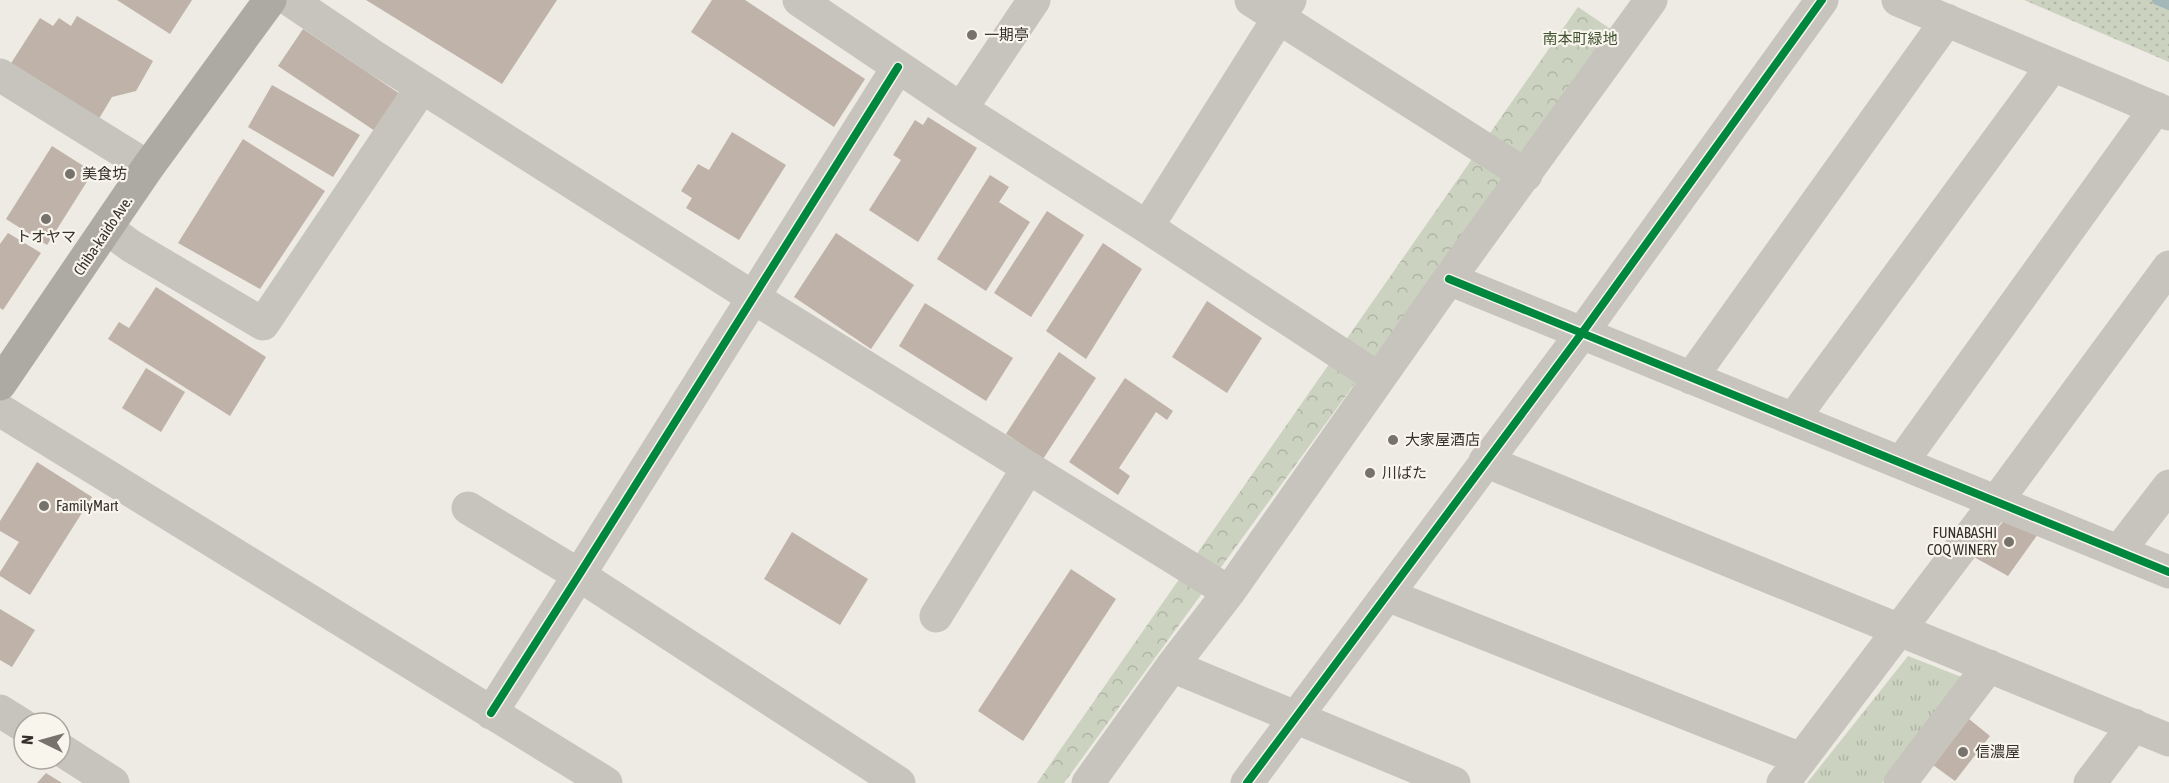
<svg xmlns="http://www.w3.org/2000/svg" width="2169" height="783" font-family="'Asap Condensed','Noto Sans JP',sans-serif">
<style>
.grass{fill:url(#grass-dots)}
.forest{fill:url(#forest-crowns)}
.park{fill:url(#park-tufts)}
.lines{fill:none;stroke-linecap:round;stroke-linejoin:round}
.stream{stroke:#a3b8bb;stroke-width:10}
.building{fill:#bfb2a8}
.minor{stroke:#c7c3bd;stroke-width:33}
.highway{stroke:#ada9a3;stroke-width:33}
.cycleway-casing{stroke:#f8f5ed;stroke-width:11}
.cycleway{stroke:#00873e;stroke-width:8}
.poi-dot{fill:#77726c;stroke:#f8f5ed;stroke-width:2}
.labels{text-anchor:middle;stroke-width:4.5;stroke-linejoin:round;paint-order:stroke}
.poi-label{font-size:15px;fill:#37312b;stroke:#f8f5ed;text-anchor:start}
.park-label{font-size:15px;fill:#425232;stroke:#f8f5ed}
.street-label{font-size:15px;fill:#37312b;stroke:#f8f5ed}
</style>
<defs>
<pattern id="grass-dots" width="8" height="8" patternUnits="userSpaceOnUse" patternTransform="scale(1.5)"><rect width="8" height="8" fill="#ccd2c0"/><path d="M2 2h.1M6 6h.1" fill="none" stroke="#b0b5a5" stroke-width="1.8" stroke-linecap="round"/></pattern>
<pattern id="forest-crowns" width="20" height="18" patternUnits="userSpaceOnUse" patternTransform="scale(1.5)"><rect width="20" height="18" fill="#ccd2c0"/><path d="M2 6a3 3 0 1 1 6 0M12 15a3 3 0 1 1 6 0" fill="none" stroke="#b0b5a5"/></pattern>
<pattern id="park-tufts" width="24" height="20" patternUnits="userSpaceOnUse" patternTransform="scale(1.5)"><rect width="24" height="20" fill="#ccd2c0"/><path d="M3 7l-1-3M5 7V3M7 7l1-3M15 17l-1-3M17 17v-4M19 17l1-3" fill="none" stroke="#b0b5a5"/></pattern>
</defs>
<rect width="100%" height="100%" fill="#eeeae4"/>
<path class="grass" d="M2024 0H2169V62Z"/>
<path class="forest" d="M1578 7 1612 30 1064 783H1037Z"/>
<path class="park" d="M1908 656 1964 678 1882 783H1807Z"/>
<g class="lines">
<path class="stream" d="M2157 0 2169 5"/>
</g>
<path class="building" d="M117 0H192L170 34Z
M366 0H557L502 84Z
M712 0H745L865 79 834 127 691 32Z
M77 16 153 61 136 91 112 97 97 122 8 68 40 18 53 26 59 18 71 26Z
M303 29 400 94 375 131 278 66Z
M272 85 360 135 333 177 248 127Z
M928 117 977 148 918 242 869 210 901 160 893 155 915 120 923 125Z
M732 132 786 165 739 240 686 208 692 198 681 191 698 164 709 170Z
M243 139 325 191 260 289 178 243Z
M52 146 93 172 47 245 6 219Z
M990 175 1009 187 999 202 1030 222 986 291 937 259Z
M1047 211 1084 235 1031 317 994 293Z
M8 233 41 253 3 310 0 308V244Z
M836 233 914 285 871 349 794 297Z
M1103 243 1142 269 1086 359 1046 331Z
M156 287 266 357 230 416 108 339 119 322 129 328Z
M1207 301 1262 338 1227 393 1172 357Z
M925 303 1013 358 986 401 899 346Z
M1059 352 1096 378 1043 459 1006 434Z
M146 368 185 392 161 432 122 408Z
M1125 378 1173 411 1167 420 1156 412 1119 468 1130 476 1118 495 1069 462Z
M37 462 92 497 30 595 0 576V572L19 542 0 531V521Z
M2007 517 2043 527 2008 576 1974 557Z
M792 532 868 579 840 625 764 579Z
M1071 569 1116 599 1023 741 978 711Z
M0 609 35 630 12 667 0 660Z
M1969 719 1990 736 1955 781 1933 765Z
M46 773 62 783H37Z"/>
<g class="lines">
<path class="minor" d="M290 0 373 56 754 298 1229 592
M799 0 961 109 1147 227 1378 378
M1251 0 1526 175
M1898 0 2169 114
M0 75 148 167
M961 109 1034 0
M1147 227 1290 0
M108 229 131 246 263 324 422 87
M1449 279 2169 572
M1691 378 1947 20
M0 410 606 783
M1793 419 2053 65
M1485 461 2169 740
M1901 463 2156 108
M468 508 579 575 899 783
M2119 551 2169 486
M1387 595 1801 759
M936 616 1028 468
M1172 666 1454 783
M0 711 24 726
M491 713 579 575 898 67
M60 749 113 783
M1088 783 1172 666 1229 592 1449 279 1651 0
M1247 783 1582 333 1822 0
M1783 783 1996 502 2169 267
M1900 783 1989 666
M2090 783 2134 725"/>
<path class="highway" d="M0 384 148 167 270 0"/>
<defs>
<path id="cycleway" d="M1449 279 2169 572
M491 713 579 575 898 67
M1247 783 1582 333 1822 0"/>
</defs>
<use href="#cycleway" class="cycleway-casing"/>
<use href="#cycleway" class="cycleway"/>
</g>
<g class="poi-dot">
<circle cx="972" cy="35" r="6"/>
<circle cx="70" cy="174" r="6"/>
<circle cx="46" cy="219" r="6"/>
<circle cx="1393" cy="440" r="6"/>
<circle cx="1370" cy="473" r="6"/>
<circle cx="44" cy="506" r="6"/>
<circle cx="2009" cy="542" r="6"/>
<circle cx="1963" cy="752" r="6"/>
</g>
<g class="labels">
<g class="poi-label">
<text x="984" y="40">一期亭</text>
<text x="82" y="179">美食坊</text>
<text x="46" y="242" text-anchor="middle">トオヤマ</text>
<text x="1405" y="445">大家屋酒店</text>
<text x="1382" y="478">川ばた</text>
<text x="56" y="511">FamilyMart</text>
<text x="1997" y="538" text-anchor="end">FUNABASHI<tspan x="1997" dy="17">COQ WINERY</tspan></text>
<text x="1975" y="757">信濃屋</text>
</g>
<g class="park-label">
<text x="1580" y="44">南本町緑地</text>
</g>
<g class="street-label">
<text transform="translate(103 236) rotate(-56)" y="5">Chiba-kaido Ave.</text>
</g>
</g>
<g transform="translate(42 741) rotate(275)"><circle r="28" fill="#f8f5ed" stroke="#aba79f" stroke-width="1.5"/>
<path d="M0-4.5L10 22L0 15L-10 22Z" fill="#77726c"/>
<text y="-9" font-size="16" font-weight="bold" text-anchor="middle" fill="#37312b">N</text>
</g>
</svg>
